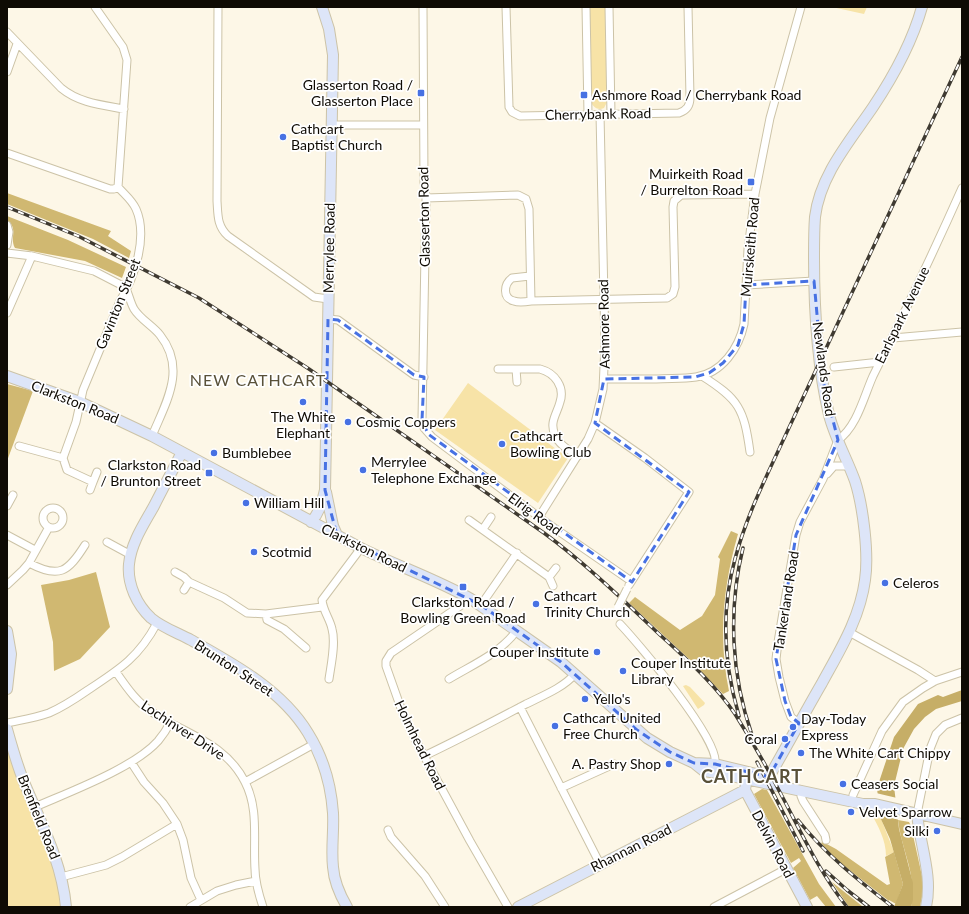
<svg xmlns="http://www.w3.org/2000/svg" width="969" height="914" font-family="Lato,sans-serif">
<style>
.green{fill:#f7e3a7}
.forest{fill:#d0b871}
.water{fill:#c6ae67}
.pier{fill:#fdf7e7}
.lines{fill:none;stroke-linecap:round;stroke-linejoin:round}
.street-casing{stroke:#ccc3a7;stroke-width:9}
.secondary-casing{stroke:#ccc3a7;stroke-width:12}
.street{stroke:#fff;stroke-width:7}
.secondary{stroke:#dde5f8;stroke-width:10}
.rail-casing{stroke:#3f3a31;stroke-width:3.5}
.rail{stroke:#fff;stroke-width:2;stroke-dasharray:6;stroke-linecap:butt}
.street-bridge-casing{stroke:#ccc3a7;stroke-width:9;stroke-linecap:butt}
.street-bridge{stroke:#fff;stroke-width:7}
.marked{fill:none;stroke:#4771e3;stroke-width:3;stroke-dasharray:8 5;stroke-linejoin:round}
.poi-dot{fill:#4771e3;stroke:#fff;stroke-width:1.5}
.labels{text-anchor:middle;stroke-width:3.5;stroke-linejoin:round;paint-order:stroke}
.poi-label{font-size:14px;fill:#0f0b04;stroke:#fff;text-anchor:start}
.street-label{font-size:14px;fill:#0f0b04;stroke:#fff}
.quarter-label{font-size:16px;letter-spacing:1px;fill:#595139;stroke:#fff}
.district-label{font-size:18px;font-weight:bold;letter-spacing:1px;fill:#595139;stroke:#fff}
</style>
<rect width="100%" height="100%" fill="#fdf7e7"/>
<path class="green" d="M589 7H606L607 102 604 108C599 110 594 109 591 102Z
M832 7H867L864 14Z
M468 383 568 458 538 503 435 430Z
M686 685 690 687 705 703 704 705 698 709 683 686Z
M7 739 48 845 59 887 60 907H7Z
M871 813 880 816 894 852 886 856C886 840 878 826 871 813Z"/>
<path class="forest" d="M7 193 111 231 108 236 131 251 129 258 93 239 7 204Z
M7 216 68 240 126 267 122 278 85 261 15 248C9 238 19 229 7 220Z
M7 384 33 391 7 461Z
M731 531 738 534C723 586 718 638 729 691L723 694 689 659 629 603 635 597 680 630 702 616 715 595 720 559 718 557Z
M96 572 110 627 80 659 54 671 53 642 41 585 69 580Z
M762 789 767 790 819 884 836 907H826L817 896 810 900 793 868 801 861 799 858 791 863 754 794Z
M898 820 909 822 911 826 922 876 923 892 920 907H911C918 877 901 849 898 820Z
M823 842 836 849 887 885 890 884 885 857 894 852 903 884 896 904 889 900V901L834 858 821 843Z
M832 882 862 906 863 907H849Z"/>
<path class="water" d="M962 690V701L936 709 925 717 914 729 903 749 894 786 899 829 913 883V900L911 907H894L903 884 890 839 880 817 877 788 894 737 918 704 938 695 943 697Z"/>
<path class="pier" d="M876 793 897 798 900 820 878 815Z"/>
<g class="lines">
<defs>
<path id="street" d="M95 7 123 47 127 60 118 187
M218 7 217 201C218 215 217 226 228 236L314 297 328 299
M423 7 424 183 426 198 422 420 424 428 432 437 547 523 631 581
M506 7 509 107 512 112 520 116 679 113C687 110 690 106 690 97L688 7
M586 7 588 114
M609 7 611 114
M7 32 61 88C79 103 102 105 124 109
M7 72 17 44
M332 125H423
M7 153 110 189H114L118 187
M426 198 518 195 526 199 529 209 531 301 667 298 673 294 675 287 673 207 674 201 681 195 755 194
M7 225 9 232 7 245
M7 253 32 256 94 271 125 287C129 294 130 302 134 309 140 319 153 326 160 335 187 369 166 402 152 436
M530 276 512 278C504 284 502 298 514 301 519 303 525 302 531 301
M746 285 814 281
M7 313 32 256
M328 319 338 320 414 375 424 377
M893 338 962 332
M834 367 880 362
M498 369H540C555 373 565 387 560 402 557 414 549 422 555 435 559 445 569 450 578 456
M516 369 517 382
M702 376C739 399 744 409 750 452
M604 379C621 379 639 379 656 379 669 378 683 379 696 377 722 373 739 348 744 324L748 249 755 194 770 118 801 7
M595 423 645 458 689 492 629 585
M19 446 63 458 76 422 83 390 120 301C135 277 148 236 136 209 132 200 124 194 118 187
M63 458 67 470 93 482 90 490
M827 474 834 466H848
M93 482 97 472
M7 506 13 495
M43 518a10 10 0 1 1 20 0a10 10 0 1 1-20 0Z
M539 517 588 439 595 423 603 389 605 345 600 114
M469 520 549 577 553 586
M483 529 491 517
M7 535 35 550
M107 542 131 555
M29 563C59 579 68 572 85 545
M175 572 184 577 189 582 224 598 247 613 266 614 322 607
M549 577 556 568
M7 585 23 570 29 563 49 527
M184 590 189 582
M481 605 517 553
M460 606 391 653 386 661V666L403 714 416 741 470 841 508 907
M266 614 267 620 284 629 306 648
M620 624C639 644 721 741 715 764
M849 632 918 670 935 681
M116 672C127 688 138 704 155 714 188 735 226 744 245 782 259 809 253 839 255 869 255 882 259 895 263 907
M329 679C331 665 336 643 332 629 330 619 323 611 322 600L361 548
M449 679C472 665 501 653 517 630
M520 707 600 864
M7 723C21 720 35 718 49 713 63 707 75 699 88 690 120 669 139 657 157 623
M799 723 791 717 785 701 779 677 776 659 778 642 796 535 800 522 823 479 838 440C857 427 864 396 873 376 904 314 934 251 962 188
M424 756C458 740 492 722 526 704 542 696 563 688 575 674
M131 762 144 782 163 803 177 824 183 840 191 878 201 900
M245 782 314 744
M561 788 614 764
M802 791 801 796 803 801 825 835 826 840
M853 795 882 731 903 702 923 688 935 681 962 672
M35 807C69 792 134 768 158 741 163 735 167 729 170 723
M917 814 930 749 936 734 945 725 962 718
M388 830 391 837 425 876 445 907
M61 877 106 865 122 857 177 824
M190 907 217 891 236 885 256 881
M714 907 786 869"/>
<path id="secondary" d="M7 376 80 402 152 436 361 548C397 566 436 579 471 599L561 662 647 738 670 752 694 763 704 771 717 773 863 804H875L962 824
M182 452C173 470 163 488 154 506 144 524 131 543 129 564 127 584 137 605 151 618 163 628 178 633 191 640 234 664 282 690 308 733 323 757 331 784 333 813 334 831 331 849 333 867 334 881 340 895 347 907
M326 492 333 526 337 535
M311 522C320 512 322 502 325 490L333 55 329 29 322 7
M7 631 11 654 7 689
M7 729C12 747 17 765 24 782 41 823 62 862 66 907
M694 763 715 764 764 776
M769 777C787 746 804 714 822 683 840 650 860 618 865 580 869 554 863 506 855 481 847 459 835 438 829 415 817 365 814 310 814 258 814 245 814 230 815 217 820 175 850 141 873 107 893 77 912 43 922 7
M746 783 745 790 807 907
M917 814C920 845 933 876 926 907
M518 907 745 790"/>
</defs>
<use href="#street" class="street-casing"/>
<use href="#secondary" class="secondary-casing"/>
<use href="#street" class="street"/>
<use href="#secondary" class="secondary"/>
<defs>
<path id="rail" d="M7 207 78 236 199 298 309 369 544 533C585 563 621 598 658 633 685 658 714 683 735 714 752 741 768 769 783 798 803 836 820 873 847 907
M743 548C728 609 731 675 752 735
M739 716C724 665 721 610 735 559 744 525 758 494 773 462L962 57
M757 762 803 851
M798 820C825 854 859 881 893 907
M826 871 847 890 869 907"/>
</defs>
<use href="#rail" class="rail-casing"/>
<use href="#rail" class="rail"/>
<defs>
<path id="street-bridge" d="M618 607 627 589"/>
</defs>
<use href="#street-bridge" class="street-bridge-casing"/>
<use href="#street-bridge" class="street-bridge"/>
</g>
<path class="marked" d="M814 281 823 381 838 440 796 535 776 659 785 701 791 717 799 723 769 777 715 764 694 763 670 752 637 730 561 662 481 605 337 535 325 490 328 319 338 320 414 375 424 377 422 420 428 434 632 582 689 492 595 423 604 379 695 377 709 373 723 363 738 345 744 324 746 285Z"/>
<g class="poi-dot">
<rect x="417" y="89" width="8" height="8" rx="2"/>
<rect x="580" y="91" width="8" height="8" rx="2"/>
<circle cx="283" cy="137" r="4"/>
<rect x="747" y="178" width="8" height="8" rx="2"/>
<circle cx="303" cy="402" r="4"/>
<circle cx="348" cy="422" r="4"/>
<circle cx="502" cy="444" r="4"/>
<circle cx="214" cy="453" r="4"/>
<circle cx="363" cy="470" r="4"/>
<rect x="205" y="469" width="8" height="8" rx="2"/>
<circle cx="246" cy="503" r="4"/>
<circle cx="254" cy="552" r="4"/>
<circle cx="885" cy="583" r="4"/>
<rect x="459" y="583" width="8" height="8" rx="2"/>
<circle cx="536" cy="604" r="4"/>
<circle cx="597" cy="652" r="4"/>
<circle cx="623" cy="671" r="4"/>
<circle cx="585" cy="699" r="4"/>
<circle cx="555" cy="726" r="4"/>
<circle cx="793" cy="727" r="4"/>
<circle cx="785" cy="739" r="4"/>
<circle cx="801" cy="753" r="4"/>
<circle cx="669" cy="764" r="4"/>
<circle cx="843" cy="784" r="4"/>
<circle cx="851" cy="812" r="4"/>
<circle cx="937" cy="831" r="4"/>
</g>
<g class="labels">
<g class="poi-label">
<text x="413" y="90" text-anchor="end">Glasserton Road /<tspan x="413" dy="16">Glasserton Place</tspan></text>
<text x="592" y="100">Ashmore Road / Cherrybank Road</text>
<text x="291" y="134">Cathcart<tspan x="291" dy="16">Baptist Church</tspan></text>
<text x="743" y="179" text-anchor="end">Muirkeith Road<tspan x="743" dy="16">/ Burrelton Road</tspan></text>
<text x="303" y="422" text-anchor="middle">The White<tspan x="303" dy="16">Elephant</tspan></text>
<text x="356" y="427">Cosmic Coppers</text>
<text x="510" y="441">Cathcart<tspan x="510" dy="16">Bowling Club</tspan></text>
<text x="222" y="458">Bumblebee</text>
<text x="371" y="467">Merrylee<tspan x="371" dy="16">Telephone Exchange</tspan></text>
<text x="201" y="470" text-anchor="end">Clarkston Road<tspan x="201" dy="16">/ Brunton Street</tspan></text>
<text x="254" y="508">William Hill</text>
<text x="262" y="557">Scotmid</text>
<text x="893" y="588">Celeros</text>
<text x="544" y="601">Cathcart<tspan x="544" dy="16">Trinity Church</tspan></text>
<text x="463" y="607" text-anchor="middle">Clarkston Road /<tspan x="463" dy="16">Bowling Green Road</tspan></text>
<text x="589" y="657" text-anchor="end">Couper Institute</text>
<text x="631" y="668">Couper Institute<tspan x="631" dy="16">Library</tspan></text>
<text x="593" y="704">Yello's</text>
<text x="563" y="723">Cathcart United<tspan x="563" dy="16">Free Church</tspan></text>
<text x="801" y="724">Day-Today<tspan x="801" dy="16">Express</tspan></text>
<text x="777" y="744" text-anchor="end">Coral</text>
<text x="809" y="758">The White Cart Chippy</text>
<text x="661" y="769" text-anchor="end">A. Pastry Shop</text>
<text x="851" y="789">Ceasers Social</text>
<text x="859" y="817">Velvet Sparrow</text>
<text x="929" y="836" text-anchor="end">Silki</text>
</g>
<g class="street-label">
<text transform="translate(598 114) rotate(-1)" y="5">Cherrybank Road</text>
<text transform="translate(424 217) rotate(-91)" y="5">Glasserton Road</text>
<text transform="translate(750 247) rotate(-85)" y="5">Muirskeith Road</text>
<text transform="translate(329 248) rotate(-89)" y="5">Merrylee Road</text>
<text transform="translate(118 304) rotate(-68)" y="5">Gavinton Street</text>
<text transform="translate(902 315) rotate(-64)" y="5">Earlspark Avenue</text>
<text transform="translate(604 324) rotate(-91)" y="5">Ashmore Road</text>
<text transform="translate(824 369) rotate(82)" y="5">Newlands Road</text>
<text transform="translate(75 402) rotate(22)" y="5">Clarkston Road</text>
<text transform="translate(535 514) rotate(36)" y="5">Elrig Road</text>
<text transform="translate(364 548) rotate(26)" y="5">Clarkston Road</text>
<text transform="translate(786 601) rotate(-81)" y="5">Tankerland Road</text>
<text transform="translate(234 668) rotate(33)" y="5">Brunton Street</text>
<text transform="translate(183 730) rotate(33)" y="5">Lochinver Drive</text>
<text transform="translate(420 745) rotate(64)" y="5">Holmhead Road</text>
<text transform="translate(39 817) rotate(68)" y="5">Brenfield Road</text>
<text transform="translate(773 844) rotate(62)" y="5">Delvin Road</text>
<text transform="translate(631 848) rotate(-27)" y="5">Rhannan Road</text>
</g>
<g class="quarter-label">
<text x="258" y="386">NEW CATHCART</text>
</g>
<g class="district-label">
<text x="752" y="783">CATHCART</text>
</g>
</g>
<rect width="969" height="914" fill="none" stroke="#0f0b04" stroke-width="16"/>
</svg>
